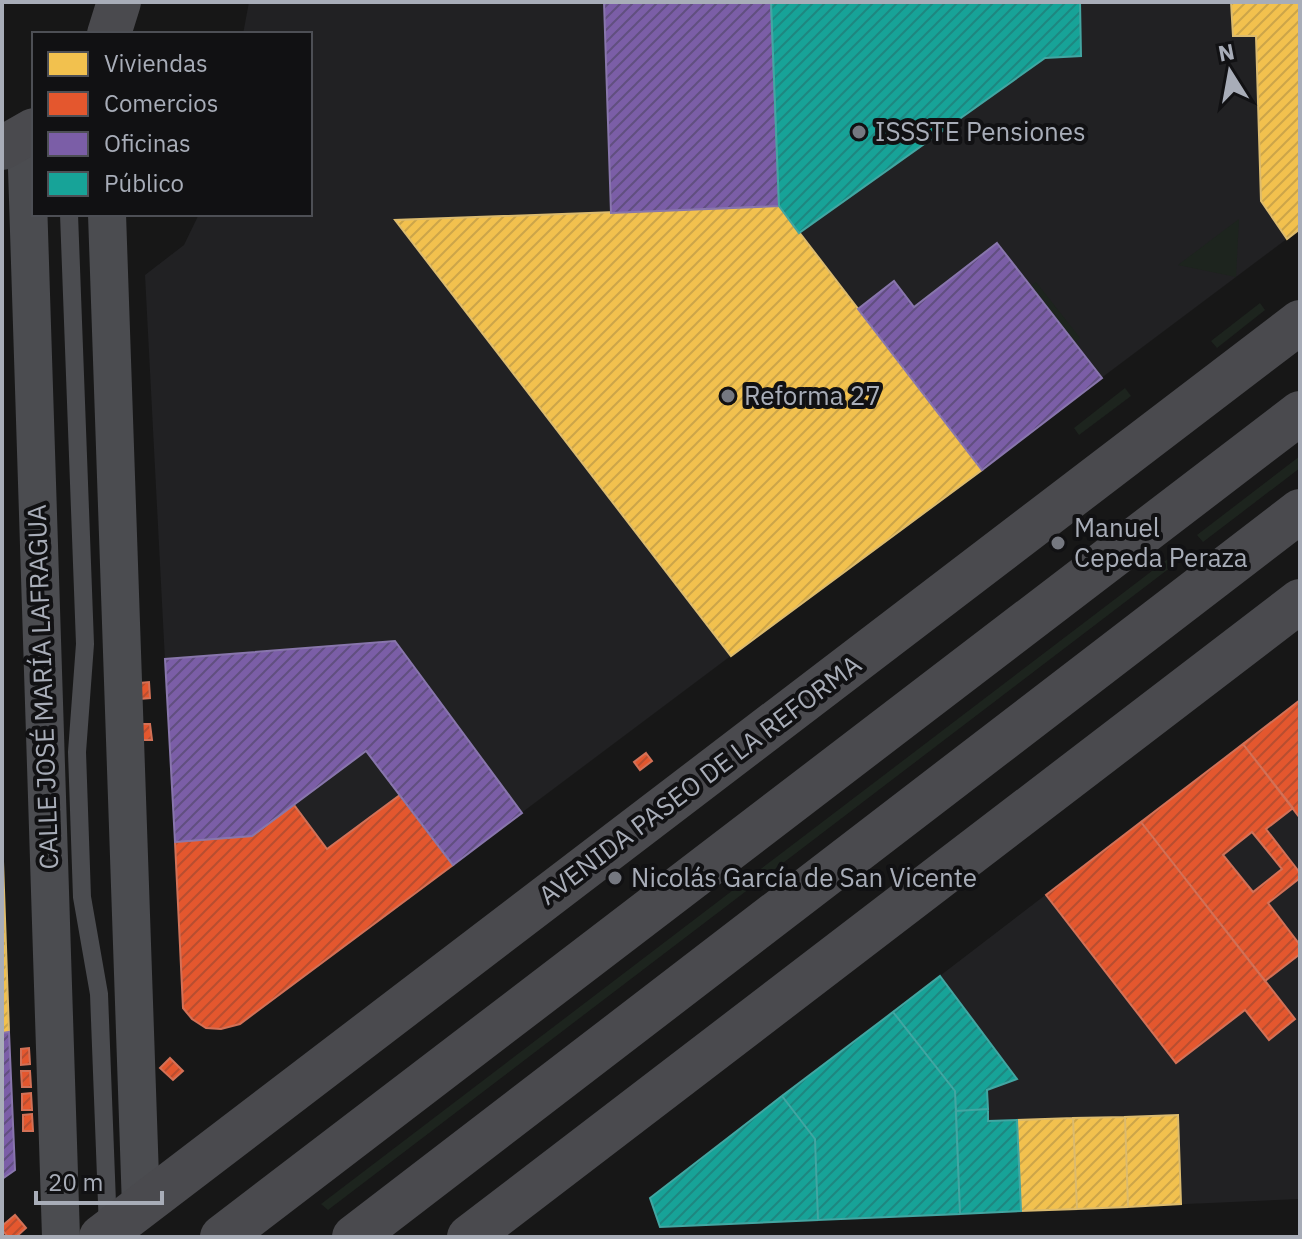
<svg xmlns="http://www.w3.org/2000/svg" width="1302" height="1239" font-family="'IBM Plex Sans',sans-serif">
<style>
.built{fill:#212123}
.green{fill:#1d241e}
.homes{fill:url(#homes-hatch);stroke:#dcbb6e;stroke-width:2}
.shops{fill:url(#shops-hatch);stroke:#d27157;stroke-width:2;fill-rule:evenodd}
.offices{fill:url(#offices-hatch);stroke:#8876ac;stroke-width:2}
.public{fill:url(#public-hatch);stroke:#42a6a2;stroke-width:2}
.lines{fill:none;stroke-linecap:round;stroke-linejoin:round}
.lane{stroke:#4b4c50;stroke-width:18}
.street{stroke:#4b4c50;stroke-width:38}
.secondary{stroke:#4a4a4e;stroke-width:44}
.poi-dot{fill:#757880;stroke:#111113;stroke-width:3}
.labels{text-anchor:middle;stroke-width:8;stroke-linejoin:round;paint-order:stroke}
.poi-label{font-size:26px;fill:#a8adb8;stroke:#111113;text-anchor:start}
.street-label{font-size:26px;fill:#a8adb8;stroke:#111113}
</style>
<defs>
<pattern id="homes-hatch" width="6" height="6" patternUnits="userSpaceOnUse" patternTransform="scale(2)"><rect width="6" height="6" fill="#f2c14e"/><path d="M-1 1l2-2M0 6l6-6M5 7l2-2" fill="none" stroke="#cca549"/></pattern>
<pattern id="shops-hatch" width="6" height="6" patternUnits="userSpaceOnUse" patternTransform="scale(2)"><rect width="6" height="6" fill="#e4572e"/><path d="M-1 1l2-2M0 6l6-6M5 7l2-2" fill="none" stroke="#b84e30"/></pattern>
<pattern id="offices-hatch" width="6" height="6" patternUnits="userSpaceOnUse" patternTransform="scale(2)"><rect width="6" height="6" fill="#7b5ea7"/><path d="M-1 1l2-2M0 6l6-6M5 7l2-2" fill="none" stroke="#614f80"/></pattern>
<pattern id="public-hatch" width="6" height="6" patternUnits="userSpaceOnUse" patternTransform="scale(2)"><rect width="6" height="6" fill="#17a398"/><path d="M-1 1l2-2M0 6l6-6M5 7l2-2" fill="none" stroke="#1e8780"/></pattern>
</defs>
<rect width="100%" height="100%" fill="#171717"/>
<path class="built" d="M249 2H1300V229L240 1024 221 1029 206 1028 192 1019 183 1008 145 275 184 245 199 214H310V34H243Z
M1300 700V1199L660 1227 650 1198Z"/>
<path class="green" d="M1239 219 1236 277 1178 265Z
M1036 282 1080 338 1075 343 1030 286Z
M1260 303 1265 310 1217 348 1211 341Z
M1125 388 1131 396 1079 435 1074 428Z
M1300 456V468L1203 542 1197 535Z
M1169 558 1175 564 328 1210 321 1204Z"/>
<path class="homes" d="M1231 2H1300V229L1287 239 1261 201 1256 36H1233Z
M779 206 982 470 731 656 395 220Z
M2 833 9 1032 2 1033Z
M1178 1115 1181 1204 1128 1207 1125 1117Z
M1125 1117 1128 1207 1077 1209 1073 1118Z
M1073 1118 1077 1209 1021 1211 1017 1120Z"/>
<path class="shops" d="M149 682 150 698 140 699V683Z
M1300 700V818L1243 744Z
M142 724H150L152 740H142Z
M1243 744 1293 808 1266 829 1300 873V878L1268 903 1300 945V954L1265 981 1141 822ZM1252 832 1282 869 1253 892 1223 855Z
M646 753 652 761 640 770 634 762Z
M400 795 453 865 240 1024 221 1029 206 1028 192 1019 183 1008 175 842 252 836 294 805 327 849Z
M1141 822 1295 1019 1269 1040 1245 1010 1176 1063 1046 895Z
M29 1048 30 1064 21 1065V1049Z
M170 1058 183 1071 173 1080 160 1068Z
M21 1071H30L31 1087H22Z
M31 1093 32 1110H22V1094Z
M32 1114 33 1131H23V1115Z
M15 1215 26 1228 16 1237H8L2 1230V1226Z"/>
<path class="offices" d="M604 2H771L779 206 611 213Z
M997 243 1102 378 982 470 858 309 894 281 914 307Z
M395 641 522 813 453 865 366 751 252 836 175 842 165 659Z
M9 1032 15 1170 2 1179V1033Z"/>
<path class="public" d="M771 2H1080L1081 56 1045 58 799 233 779 206Z
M940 976 1017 1079 987 1090 988 1109 956 1111 955 1091 893 1012Z
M893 1012 955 1091 960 1214 818 1220 815 1139 782 1096Z
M782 1096 815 1139 818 1220 660 1227 650 1198Z
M988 1109V1121L1017 1120 1021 1211 960 1214 956 1111Z"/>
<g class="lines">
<path class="lane" d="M69 214 85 644 77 752 82 897 99 994 108 1229"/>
<path class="street" d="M26 137 61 1237
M107 214 141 1207"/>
<path class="secondary" d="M109 34 119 2
M2 148 34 130
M101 1237 1300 322
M222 1237 1300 413
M354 1237 1300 511
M469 1237 1300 601"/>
</g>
<g class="poi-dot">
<circle cx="859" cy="132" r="8"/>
<circle cx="728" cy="396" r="8"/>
<circle cx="1058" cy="543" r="8"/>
<circle cx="615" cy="878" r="8"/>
</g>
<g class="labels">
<g class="poi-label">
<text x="875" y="141">ISSSTE Pensiones</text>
<text x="744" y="405">Reforma 27</text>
<text x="1074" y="537">Manuel<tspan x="1074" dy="30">Cepeda Peraza</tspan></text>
<text x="631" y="887">Nicolás García de San Vicente</text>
</g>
<g class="street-label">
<text transform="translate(43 687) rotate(-92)" y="9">CALLE JOSÉ MARÍA LAFRAGUA</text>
<text transform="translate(700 780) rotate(-37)" y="9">AVENIDA PASEO DE LA REFORMA</text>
</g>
</g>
<rect width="1302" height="1239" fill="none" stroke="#a8adb8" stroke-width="8"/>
<rect x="32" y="32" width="280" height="184" fill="#111113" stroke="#4d4f55" stroke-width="2"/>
<rect x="48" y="52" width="40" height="24" fill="#f2c14e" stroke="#4d4f55" stroke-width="2"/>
<text x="104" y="72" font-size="24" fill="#a8adb8">Viviendas</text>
<rect x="48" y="92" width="40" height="24" fill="#e4572e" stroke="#4d4f55" stroke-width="2"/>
<text x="104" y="112" font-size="24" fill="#a8adb8">Comercios</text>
<rect x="48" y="132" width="40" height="24" fill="#7b5ea7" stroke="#4d4f55" stroke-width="2"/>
<text x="104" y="152" font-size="24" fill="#a8adb8">Oficinas</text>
<rect x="48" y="172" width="40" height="24" fill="#17a398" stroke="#4d4f55" stroke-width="2"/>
<text x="104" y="192" font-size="24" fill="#a8adb8">Público</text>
<g transform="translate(1230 72) rotate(349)" stroke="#111113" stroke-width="6" paint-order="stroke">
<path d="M0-6L14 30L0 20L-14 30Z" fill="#a8adb8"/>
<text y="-12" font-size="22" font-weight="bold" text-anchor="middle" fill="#a8adb8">N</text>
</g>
<path d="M36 1191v12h126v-12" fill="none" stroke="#a8adb8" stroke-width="4"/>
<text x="48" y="1191" font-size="24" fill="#a8adb8" stroke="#111113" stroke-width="6" paint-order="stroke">20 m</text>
</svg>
